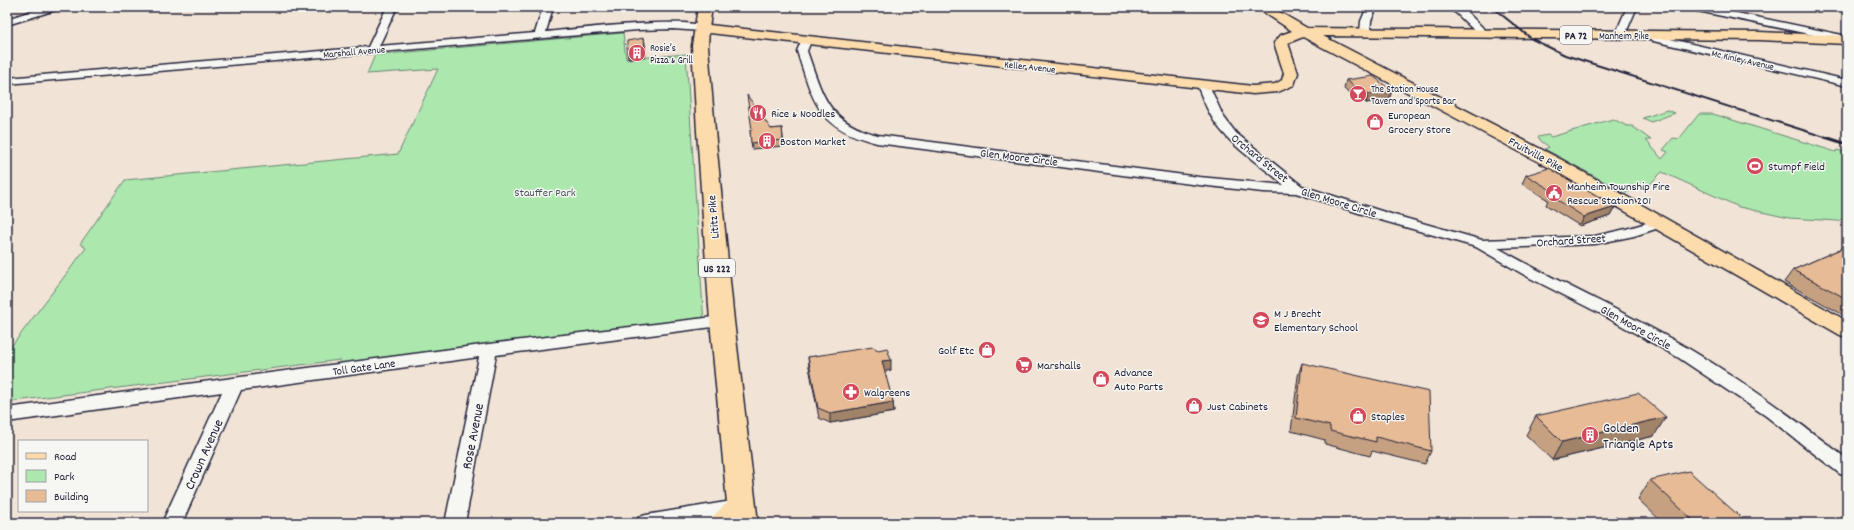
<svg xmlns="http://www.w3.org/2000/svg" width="1854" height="530" font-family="Dekko,sans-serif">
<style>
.green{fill:#ace7ad;stroke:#678474}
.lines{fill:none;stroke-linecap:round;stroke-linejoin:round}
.minor-casing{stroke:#22223b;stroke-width:3}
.major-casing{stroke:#22223b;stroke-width:3}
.highway-casing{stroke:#22223b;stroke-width:3}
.minor{fill:#f6f6f2;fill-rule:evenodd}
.major{fill:#fcdcac;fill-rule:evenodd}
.highway{fill:#fcdcac;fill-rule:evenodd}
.rail-far1{stroke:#22223b;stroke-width:2}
.rail{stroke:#22223b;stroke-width:3}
.wall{fill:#c6a181;stroke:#22223b}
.shaded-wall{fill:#a18369;stroke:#22223b}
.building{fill:#e6bb96;stroke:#22223b}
.labels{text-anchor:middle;stroke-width:3;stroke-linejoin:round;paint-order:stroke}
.far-street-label{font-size:10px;fill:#22223b;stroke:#f6f6f2}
.far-poi-label{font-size:10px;fill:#22223b;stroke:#f6f6f2;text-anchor:start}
.shield{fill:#f6f6f2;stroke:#626272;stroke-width:1}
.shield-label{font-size:11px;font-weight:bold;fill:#22223b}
.poi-label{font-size:12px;fill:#22223b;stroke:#f6f6f2;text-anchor:start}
.street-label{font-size:12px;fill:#22223b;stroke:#f6f6f2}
.park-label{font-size:12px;fill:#445358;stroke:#f6f6f2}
.near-poi-label{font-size:14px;fill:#22223b;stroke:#f6f6f2;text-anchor:start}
.near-street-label{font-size:14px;fill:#22223b;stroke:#f6f6f2}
</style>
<rect width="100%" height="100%" fill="#f1e4d6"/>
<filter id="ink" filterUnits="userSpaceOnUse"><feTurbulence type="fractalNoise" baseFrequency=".025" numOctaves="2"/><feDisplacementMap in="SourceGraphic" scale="8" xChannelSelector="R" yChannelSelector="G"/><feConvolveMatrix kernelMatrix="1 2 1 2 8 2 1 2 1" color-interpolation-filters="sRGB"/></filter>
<g filter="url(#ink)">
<path class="green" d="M623 33 626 59 686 54 704 324 340 370V360L7 402V352L86 248 80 244 125 180 398 154 438 69 367 74 375 55Z
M1667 110 1675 113 1651 122 1643 118Z
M1699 114H1713L1836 152 1837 150 1847 153V217L1838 221 1789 218 1739 207 1662 172 1648 186 1625 193 1545 149 1549 147 1541 141 1538 137 1548 135 1551 137 1613 119 1627 126H1632L1651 140H1646L1662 159 1668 152 1663 150 1673 138 1679 139Z"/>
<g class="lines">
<defs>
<path id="minor" d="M44 7H60L59 9 7 25V19Z
M387 7H397L379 46 535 33 543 7H553L546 32C568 30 696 15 706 28L701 31 673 29 638 30 7 84V78L368 47Z
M1367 7H1377L1371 21 1370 33 1365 36 1360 33 1361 21Z
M1447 7H1460L1464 9 1489 34 1488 36H1480L1456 13Z
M1627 7H1637L1625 35 1624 37H1616L1615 35Z
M1688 7H1708L1847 36V42L1693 10Z
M1640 32 1847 80V86L1636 37 1635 35 1636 33Z
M806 38 811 41 807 51C823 96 827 122 878 135L1199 177 1284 185C1260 164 1232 148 1214 121 1207 110 1202 97 1197 85L1203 82 1209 85 1223 116 1236 133 1302 186 1394 215 1482 240 1595 236 1626 229 1660 219 1665 220 1667 223 1665 226 1634 236 1595 244 1498 248C1561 284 1628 313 1691 350 1745 382 1796 420 1847 459V476L1840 474 1766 416 1679 358 1601 314 1528 277 1476 247 1384 221 1296 193 1263 192 1199 185 877 143C818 128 814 104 797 51L802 39Z
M722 316 728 317 730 321 728 325 496 355 465 523H445L479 357 241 390 182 523H162L222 392 7 422V408L489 344Z
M738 500 745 502 748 508 745 514C710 525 672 523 636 523L639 517 646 515Z"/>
<path id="major" d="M1256 7H1271L1307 28 1760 32 1847 36V44L1760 40 1323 36 1562 160 1847 321V337L1840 335 1550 168 1303 37 1288 43 1298 73 1294 85 1278 92 1253 94 701 32 696 31 694 28 696 25 701 24 1253 86 1275 84 1282 80 1284 73 1274 43 1281 35 1292 31Z"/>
<path id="highway" d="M698 7H712L709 28 708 46 715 131 734 321 758 523H709L714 515 727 503 710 321 697 131 692 46Z"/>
</defs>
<use href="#minor" class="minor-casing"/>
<use href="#major" class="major-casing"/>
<use href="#highway" class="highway-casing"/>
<use href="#minor" class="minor"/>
<use href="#major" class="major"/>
<use href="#highway" class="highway"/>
<path class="rail-far1" d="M1492 7 1532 39 1565 55 1828 138"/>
<path class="rail" d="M1825 137 1847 144"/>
</g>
<path class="wall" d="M1346 80 1392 91 1389 99 1366 103 1362 99 1357 100 1344 89Z
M782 128 784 146 752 149 750 130Z
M1526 175 1615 207 1610 216 1580 226 1546 205 1548 200 1522 184Z
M1847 246V317L1784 282 1793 270Z
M878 350 891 370 884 371 893 402 894 412 830 423 819 418 809 367 808 357Z
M1302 363 1431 451 1425 464 1372 451 1370 456 1325 444V440L1291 431 1298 376Z
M1536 416 1654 436 1552 460 1526 435Z
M1650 480 1747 523H1663L1638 499Z"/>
<path class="shaded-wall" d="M644 38 645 44 646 56 628 58 627 52Z
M1364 90 1362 99 1357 100 1360 91Z
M1392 91 1389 99 1366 103 1369 94Z
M1615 207 1610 216 1580 226 1584 217Z
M891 360V370L882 372V361Z
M893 402 894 412 830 423V413Z
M1666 417 1654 436 1552 460 1562 442Z"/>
<path class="building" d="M644 38 645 50 627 52V41Z
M1373 76 1392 91 1369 94 1364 90 1360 91 1346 80Z
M747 95 771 129 782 128 783 140 751 143 750 130H752Z
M1549 168 1615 207 1584 217 1550 195 1556 193 1526 175Z
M1847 246V299L1793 270Z
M873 347 878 350 887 348 891 360 882 361 893 402 830 413 818 408 808 357Z
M1302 363 1429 392 1431 451 1376 437V442L1330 431V426L1296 418Z
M1638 393 1666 417 1562 442 1536 416Z
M1689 471 1747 523H1696L1650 480Z
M1616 517 1621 523H1594Z"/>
</g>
<defs>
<symbol id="building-disc" viewBox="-11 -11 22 22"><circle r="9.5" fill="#d1495b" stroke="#f6f6f2"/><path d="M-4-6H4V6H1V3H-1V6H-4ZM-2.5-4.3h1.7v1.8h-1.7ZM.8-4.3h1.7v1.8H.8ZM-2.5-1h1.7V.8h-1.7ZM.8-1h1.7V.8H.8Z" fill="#fff"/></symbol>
<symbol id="bar-disc" viewBox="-11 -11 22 22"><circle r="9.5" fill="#d1495b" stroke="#f6f6f2"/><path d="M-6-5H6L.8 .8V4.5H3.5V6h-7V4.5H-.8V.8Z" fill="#fff"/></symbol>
<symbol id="restaurant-disc" viewBox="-11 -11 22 22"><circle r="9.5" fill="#d1495b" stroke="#f6f6f2"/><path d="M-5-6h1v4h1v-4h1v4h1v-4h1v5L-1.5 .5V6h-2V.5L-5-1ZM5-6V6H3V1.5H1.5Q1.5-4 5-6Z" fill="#fff"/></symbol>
<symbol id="shop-disc" viewBox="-11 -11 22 22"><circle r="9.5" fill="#d1495b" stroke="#f6f6f2"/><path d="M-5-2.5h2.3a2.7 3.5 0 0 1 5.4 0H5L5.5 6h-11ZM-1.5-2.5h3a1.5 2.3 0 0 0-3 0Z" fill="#fff"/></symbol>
<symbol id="stadium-disc" viewBox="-11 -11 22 22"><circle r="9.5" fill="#d1495b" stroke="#f6f6f2"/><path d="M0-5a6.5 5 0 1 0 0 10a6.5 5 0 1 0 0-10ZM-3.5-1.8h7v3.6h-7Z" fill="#fff"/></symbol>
<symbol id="civic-disc" viewBox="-11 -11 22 22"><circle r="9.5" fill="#d1495b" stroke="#f6f6f2"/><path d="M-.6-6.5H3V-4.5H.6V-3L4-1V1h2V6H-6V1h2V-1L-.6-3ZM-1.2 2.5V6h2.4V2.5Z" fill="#fff"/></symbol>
<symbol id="school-disc" viewBox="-11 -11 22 22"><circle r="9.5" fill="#d1495b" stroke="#f6f6f2"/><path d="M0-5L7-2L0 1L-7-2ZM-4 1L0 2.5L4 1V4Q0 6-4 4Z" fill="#fff"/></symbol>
<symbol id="supermarket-disc" viewBox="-11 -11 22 22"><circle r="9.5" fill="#d1495b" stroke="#f6f6f2"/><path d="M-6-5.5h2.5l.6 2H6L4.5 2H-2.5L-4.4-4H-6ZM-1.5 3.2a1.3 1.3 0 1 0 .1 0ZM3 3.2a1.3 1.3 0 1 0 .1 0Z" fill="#fff"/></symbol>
<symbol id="pharmacy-disc" viewBox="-11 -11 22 22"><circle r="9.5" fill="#d1495b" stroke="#f6f6f2"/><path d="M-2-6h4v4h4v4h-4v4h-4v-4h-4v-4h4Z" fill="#fff"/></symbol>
</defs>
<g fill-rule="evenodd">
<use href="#building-disc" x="627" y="43" width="20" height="20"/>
<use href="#bar-disc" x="1348" y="84" width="20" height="20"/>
<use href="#restaurant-disc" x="748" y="103" width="20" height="20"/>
<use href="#shop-disc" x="1365" y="112" width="20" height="20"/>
<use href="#building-disc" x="757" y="131" width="20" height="20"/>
<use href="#stadium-disc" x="1745" y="156" width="20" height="20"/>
<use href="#civic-disc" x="1544" y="183" width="20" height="20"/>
<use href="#school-disc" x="1251" y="310" width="20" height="20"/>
<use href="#shop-disc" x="977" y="340" width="20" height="20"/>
<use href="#supermarket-disc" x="1014" y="355" width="20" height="20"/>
<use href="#shop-disc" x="1091" y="369" width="20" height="20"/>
<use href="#pharmacy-disc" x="841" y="382" width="20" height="20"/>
<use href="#shop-disc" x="1184" y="396" width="20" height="20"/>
<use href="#shop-disc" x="1348" y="406" width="20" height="20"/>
<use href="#building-disc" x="1580" y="425" width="20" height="20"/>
</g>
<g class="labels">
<g class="far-street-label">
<text x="1624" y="39">Manheim Pike</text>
<text transform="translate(354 51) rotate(-5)" y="4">Marshall Avenue</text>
<text transform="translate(1743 59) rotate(13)" y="4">Mc Kinley Avenue</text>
<text transform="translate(1030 66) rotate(6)" y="4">Keller Avenue</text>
</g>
<g class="far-poi-label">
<text x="650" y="51">Rosie’s<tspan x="650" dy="12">Pizza &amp; Grill</tspan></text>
<text x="1371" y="92">The Station House<tspan x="1371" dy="12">Tavern and Sports Bar</tspan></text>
</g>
<g class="shield">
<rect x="1560" y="26" width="32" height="18" rx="3"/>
<rect x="699" y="259" width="36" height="18" rx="3"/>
</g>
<g class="shield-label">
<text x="1576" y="39">PA 72</text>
<text x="717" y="272">US 222</text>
</g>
<g class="poi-label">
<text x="771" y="117">Rice &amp; Noodles</text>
<text x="1388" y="119">European<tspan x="1388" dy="14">Grocery Store</tspan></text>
<text x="780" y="145">Boston Market</text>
<text x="1768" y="170">Stumpf Field</text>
<text x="1567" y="190">Manheim Township Fire<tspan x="1567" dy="14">Rescue Station 201</tspan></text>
<text x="1274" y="317">M J Brecht<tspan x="1274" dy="14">Elementary School</tspan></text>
<text x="974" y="354" text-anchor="end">Golf Etc</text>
<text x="1037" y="369">Marshalls</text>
<text x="1114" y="376">Advance<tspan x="1114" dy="14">Auto Parts</tspan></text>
<text x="864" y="396">Walgreens</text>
<text x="1207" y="410">Just Cabinets</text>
<text x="1371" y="420">Staples</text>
</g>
<g class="street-label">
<text transform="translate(1536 154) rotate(28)" y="4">Fruitville Pike</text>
<text transform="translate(1019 157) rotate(7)" y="4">Glen Moore Circle</text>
<text transform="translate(1260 158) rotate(39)" y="4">Orchard Street</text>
<text transform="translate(1339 202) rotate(17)" y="4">Glen Moore Circle</text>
<text transform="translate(713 217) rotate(-95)" y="4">Lititz Pike</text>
<text transform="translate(1571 240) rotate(-4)" y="4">Orchard Street</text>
<text transform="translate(1636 327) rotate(29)" y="4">Glen Moore Circle</text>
<text transform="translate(364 367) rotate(-8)" y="4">Toll Gate Lane</text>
</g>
<g class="park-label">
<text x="545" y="196">Stauffer Park</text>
</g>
<g class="near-poi-label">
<text x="1603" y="432">Golden<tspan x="1603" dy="16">Triangle Apts</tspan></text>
</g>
<g class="near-street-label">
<text transform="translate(472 436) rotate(-79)" y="5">Rose Avenue</text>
<text transform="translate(203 454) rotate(-66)" y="5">Crown Avenue</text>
</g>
</g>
<rect width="1854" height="530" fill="none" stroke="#f6f6f2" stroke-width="24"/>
<rect x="12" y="12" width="1830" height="506" fill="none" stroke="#22223b" stroke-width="1.5" filter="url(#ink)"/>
<rect x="18" y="440" width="130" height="72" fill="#f6f6f2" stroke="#a1a1a9"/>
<rect x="26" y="453" width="20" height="6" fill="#fcdcac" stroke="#a1a1a9"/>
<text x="54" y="460" font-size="12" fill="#22223b">Road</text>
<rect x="26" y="470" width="20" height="12" fill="#ace7ad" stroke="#a1a1a9"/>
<text x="54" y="480" font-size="12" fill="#22223b">Park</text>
<rect x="26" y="490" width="20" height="12" fill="#e6bb96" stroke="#a1a1a9"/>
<text x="54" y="500" font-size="12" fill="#22223b">Building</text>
</svg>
